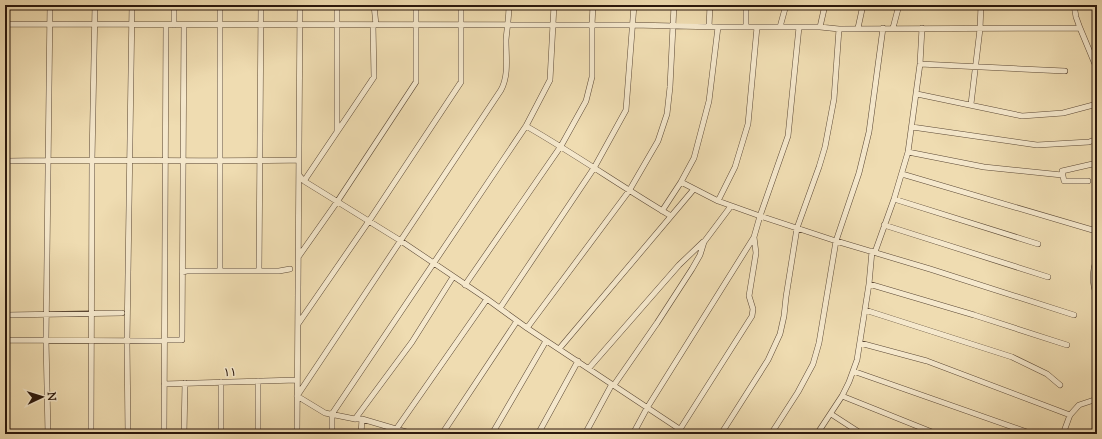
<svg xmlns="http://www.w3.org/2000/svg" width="1102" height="439" font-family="'Sorts Mill Goudy',serif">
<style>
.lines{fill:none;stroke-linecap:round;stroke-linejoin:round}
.minor-casing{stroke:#5b4835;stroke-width:6}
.minor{stroke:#f5e8cc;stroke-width:5}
.labels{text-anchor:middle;stroke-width:3;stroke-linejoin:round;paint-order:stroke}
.street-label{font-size:12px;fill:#2a170c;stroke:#f5e8cc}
</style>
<rect width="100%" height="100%" fill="#efdcb1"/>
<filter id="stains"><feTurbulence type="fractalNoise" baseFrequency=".005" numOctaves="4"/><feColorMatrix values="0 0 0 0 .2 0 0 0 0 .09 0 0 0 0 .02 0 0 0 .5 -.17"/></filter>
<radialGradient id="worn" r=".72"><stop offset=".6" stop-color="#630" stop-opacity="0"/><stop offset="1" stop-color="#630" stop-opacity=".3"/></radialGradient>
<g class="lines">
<defs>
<path id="minor" d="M220 5V271
M337 5V131
M374 5 376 25
M1074 5 1076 17 1080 28
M5 24 633 25 718 27H820L839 29 1080 28 1097 69
M174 25V5
M709 27 710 5
M718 27 709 101 694 158 681 182 718 201 760 216 836 241 930 269 1074 315
M746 27V5
M780 27 786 5
M820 27 825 5
M858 28 863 5
M893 28 899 5
M920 64 1065 71
M5 93 6 5
M917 94 1022 116 1063 113 1097 104
M971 104 980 29 981 5
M526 126C575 154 622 187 671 216
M912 127 1037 145 1089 142 1097 139
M908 152 984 167 1062 175
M5 163 8 161C105 159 202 162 299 160
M902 174 1096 231
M299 175 304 181 401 241 487 299 527 328 687 434
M304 181 374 77 373 25
M1088 181H1064L1062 171 1097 163
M1097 195 1095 202 1097 239
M894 199 1038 244
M718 201 735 167 748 124 757 27
M662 211 681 182
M5 220 7 315 5 434
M884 225 1048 277
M875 252 894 199 908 152 920 64 922 28
M299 256 337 202 416 82V5
M1097 258C1092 271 1092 284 1097 296
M259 271 261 5
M182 272 187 271H279L290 269
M869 284 974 315 1067 345
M465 285 561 146 586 101 592 77V25L593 5
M500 308 594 168 626 110 634 5
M865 310 1012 357 1047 374 1060 385
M7 315 122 313
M298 324 369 221 461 82V5
M527 328 629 191 658 141 667 114 670 87 674 5
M6 340 164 341
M164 340H182L184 25
M860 343 927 361 1070 415
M559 349 694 189
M589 368 679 265 703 242
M853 371 1027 432H1063
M221 382V434
M164 384 297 380
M614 385 657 323 692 269 700 255 704 242 731 206
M842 396 937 434
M831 414 862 434
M355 419 412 342 453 277
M48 434 46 340 50 5
M91 434 92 160 95 5
M128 434 127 341 132 5
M164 434 166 25
M184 434 185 383
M258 434V381
M297 434 300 5
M332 434V414L526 126 550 80 554 5
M361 434 362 419
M396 434 397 428 487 299
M413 434 362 419H355L325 413 297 396 501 90C509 75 506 57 506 40 507 28 509 17 509 5
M442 434 517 321
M492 434 546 341
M538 434 578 361
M585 434 612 384
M633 434 647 408 754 237 760 216 788 136 799 27
M677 434 752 316 753 309 749 296 756 253 754 237
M721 434 768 360 780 334 784 316 786 297 797 228 819 167 825 147 834 99 839 29
M771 434 798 392 813 364 819 343 836 241 859 173 869 132 883 28
M817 434 842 396 849 382 857 360 869 284 872 251
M1063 434 1070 415 1079 405 1097 399"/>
</defs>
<use href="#minor" class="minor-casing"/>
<use href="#minor" class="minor"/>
</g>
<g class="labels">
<g class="street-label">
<text transform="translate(230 372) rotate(-2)" y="4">۱۱</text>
</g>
</g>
<rect width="1102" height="439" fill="none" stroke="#efdcb1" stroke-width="20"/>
<rect x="6" y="6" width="1090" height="427" fill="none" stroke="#2a170c" stroke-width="2"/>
<rect x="10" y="10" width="1082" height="419" fill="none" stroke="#2a170c"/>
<g transform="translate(42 397) rotate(86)" stroke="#f5e8cc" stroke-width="3" paint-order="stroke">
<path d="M0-3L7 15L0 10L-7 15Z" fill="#2a170c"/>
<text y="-6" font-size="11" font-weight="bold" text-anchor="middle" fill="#2a170c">N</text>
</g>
<rect width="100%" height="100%" filter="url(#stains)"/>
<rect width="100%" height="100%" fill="url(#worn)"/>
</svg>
